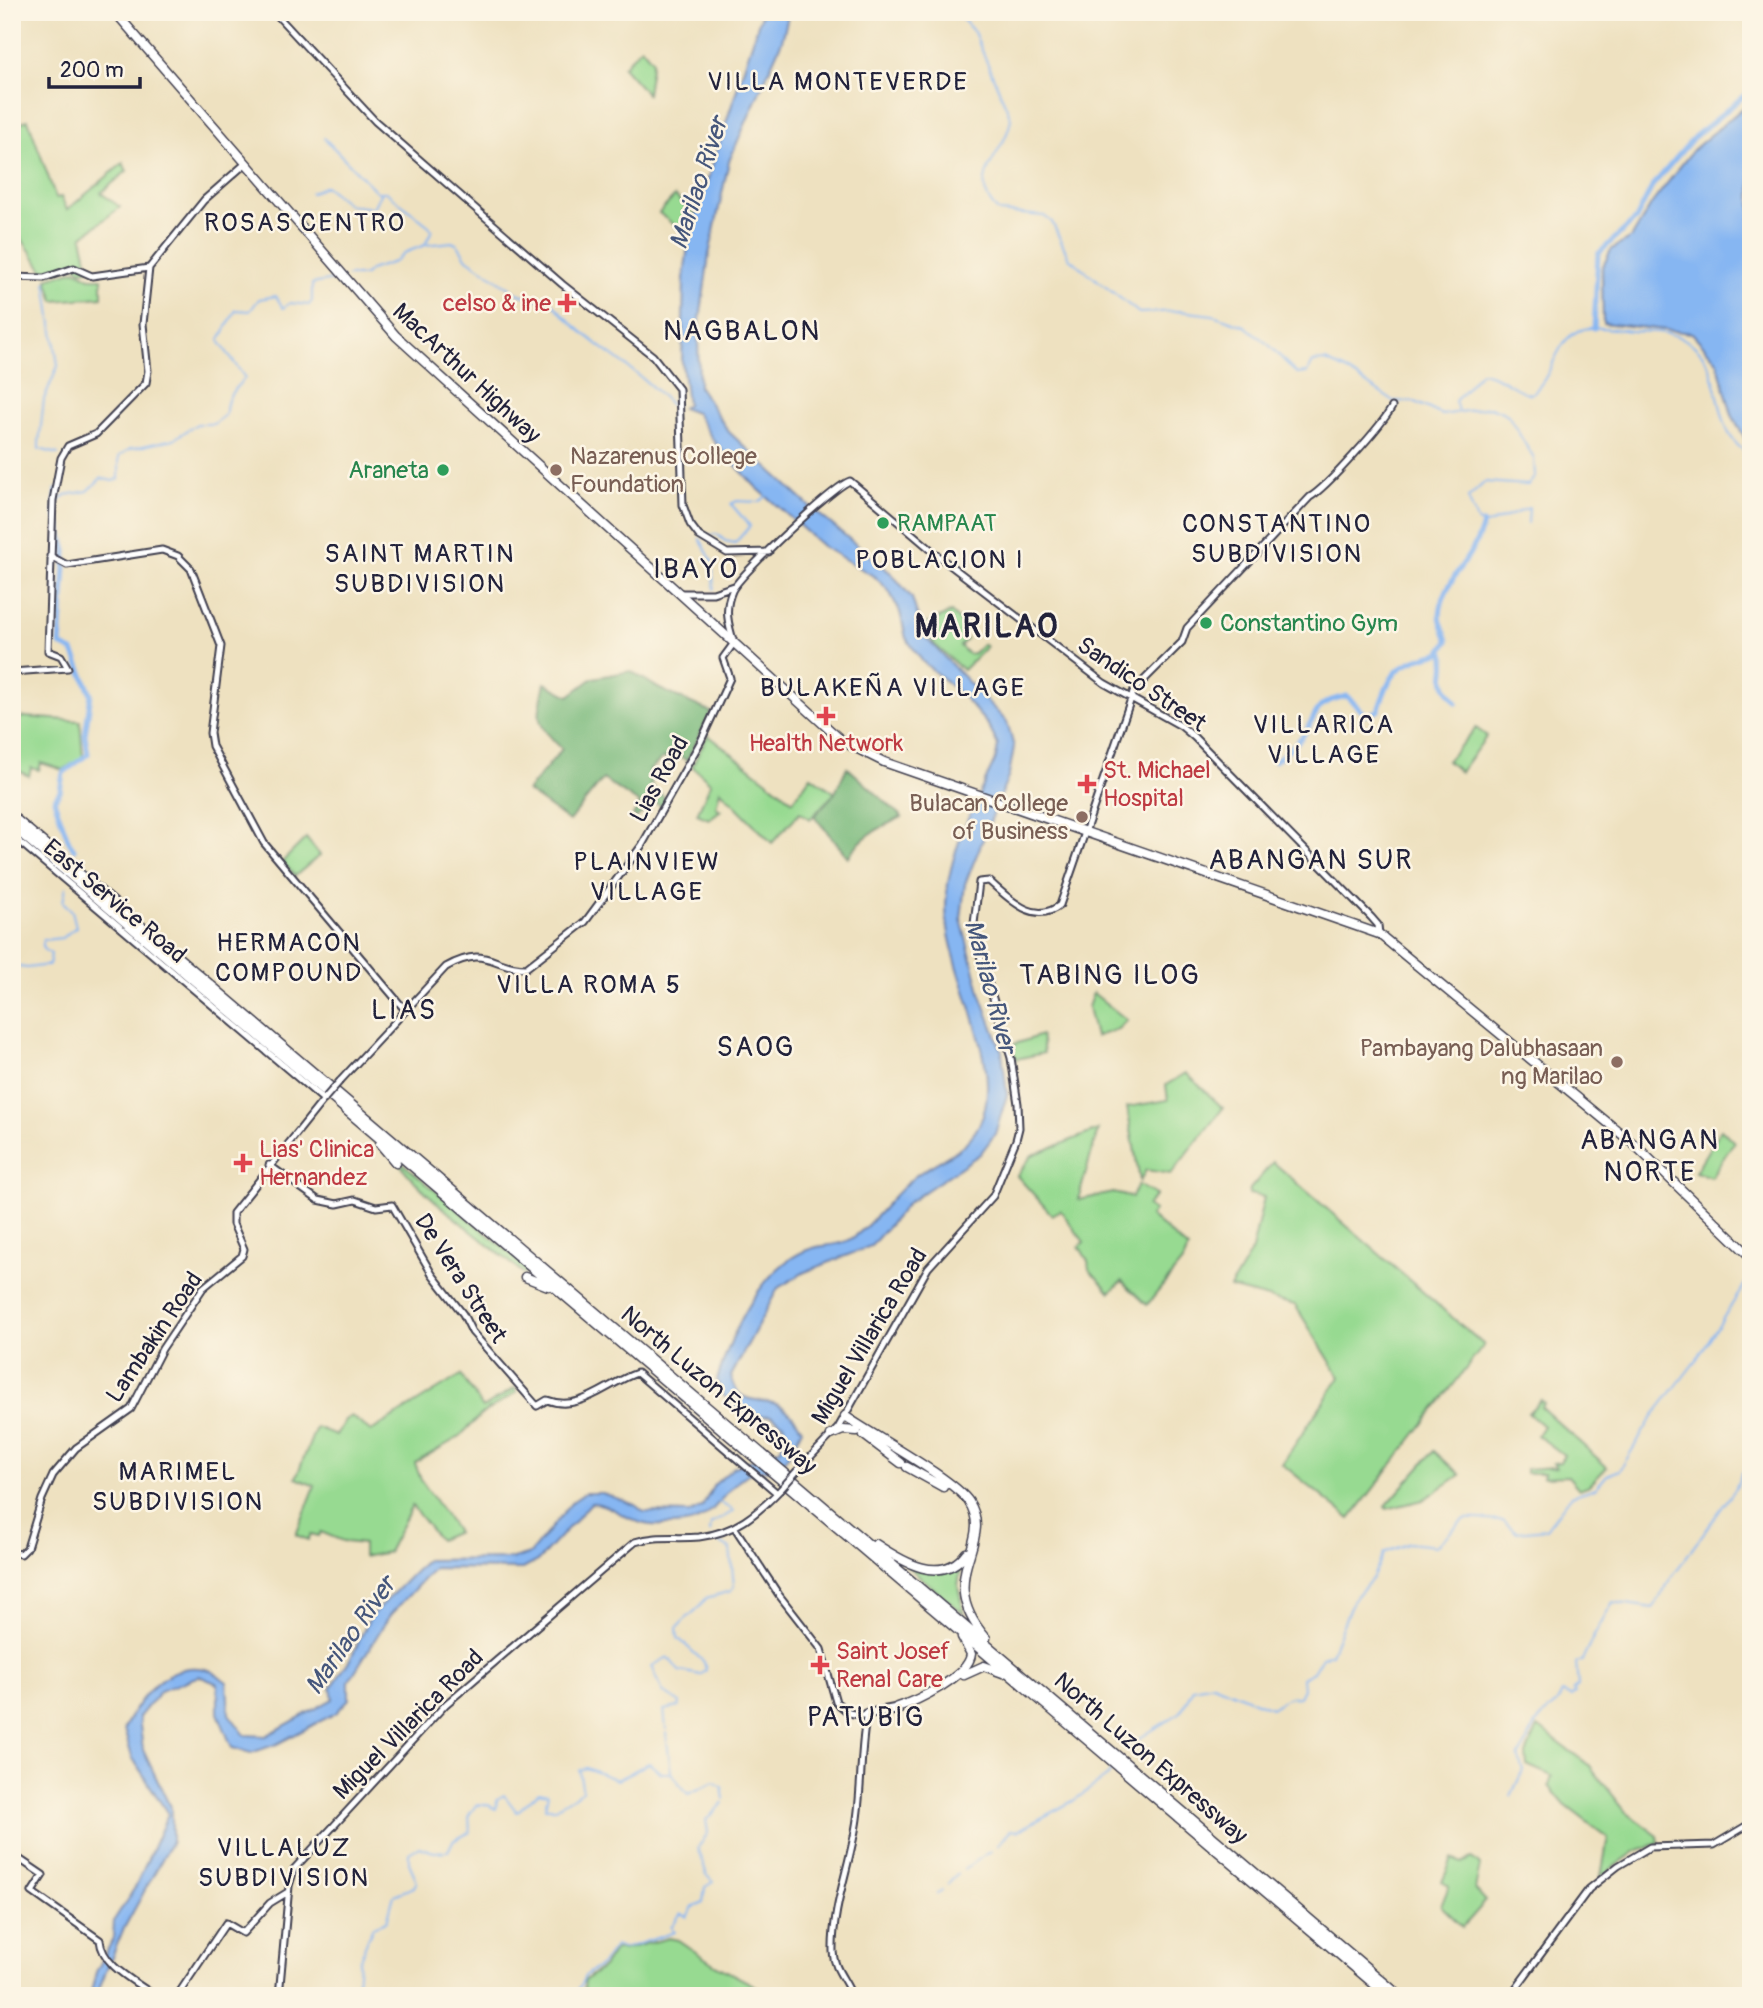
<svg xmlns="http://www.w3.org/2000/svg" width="1763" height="2008" font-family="Pangolin,sans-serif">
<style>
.green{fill:#97da91;stroke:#5c7e66;stroke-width:2}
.forest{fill:#79ba7b;stroke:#4e6e5b;stroke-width:2}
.water{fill:#86b6f2;stroke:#546c96;stroke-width:2}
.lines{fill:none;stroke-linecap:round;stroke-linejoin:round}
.stream{stroke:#86b6f2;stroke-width:2}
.river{stroke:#86b6f2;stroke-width:5}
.secondary-casing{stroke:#413f4f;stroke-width:9}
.highway-casing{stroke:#413f4f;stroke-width:11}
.secondary{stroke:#fff;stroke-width:5}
.highway{stroke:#fff;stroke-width:8}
.secondary-bridge-casing{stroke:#413f4f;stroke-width:9;stroke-linecap:butt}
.secondary-bridge{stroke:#fff;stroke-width:5}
.health-dot{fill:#e0444e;stroke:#fcf5e5;stroke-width:2.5}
.leisure-dot{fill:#2e9e5b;stroke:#fcf5e5;stroke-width:2.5}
.education-dot{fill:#8d6e63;stroke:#fcf5e5;stroke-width:2.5}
.labels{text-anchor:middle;stroke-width:5;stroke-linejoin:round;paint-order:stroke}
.health-label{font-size:24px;fill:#be3a42;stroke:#fcf5e5;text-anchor:start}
.street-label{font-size:24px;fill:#22223b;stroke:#fcf5e5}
.education-label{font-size:24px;fill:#785e54;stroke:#fcf5e5;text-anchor:end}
.leisure-label{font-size:24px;fill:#27864d;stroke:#fcf5e5;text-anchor:start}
.neighbourhood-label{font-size:26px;letter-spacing:2px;fill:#22223b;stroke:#fcf5e5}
.water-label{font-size:26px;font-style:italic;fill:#45567b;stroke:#fcf5e5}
.quarter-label{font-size:28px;letter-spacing:2px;fill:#22223b;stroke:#fcf5e5}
.district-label{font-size:32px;font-weight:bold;letter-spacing:2px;fill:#22223b;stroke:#fcf5e5}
</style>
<rect width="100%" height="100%" fill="#fcf5e5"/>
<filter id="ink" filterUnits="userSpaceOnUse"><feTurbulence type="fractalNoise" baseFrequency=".0143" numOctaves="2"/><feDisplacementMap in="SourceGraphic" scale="14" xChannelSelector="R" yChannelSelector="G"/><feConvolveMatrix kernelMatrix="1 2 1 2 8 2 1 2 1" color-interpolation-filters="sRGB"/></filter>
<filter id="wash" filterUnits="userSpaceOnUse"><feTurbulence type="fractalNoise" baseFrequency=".00686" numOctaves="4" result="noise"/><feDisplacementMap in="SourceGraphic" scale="28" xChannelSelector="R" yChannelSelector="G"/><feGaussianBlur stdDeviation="1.57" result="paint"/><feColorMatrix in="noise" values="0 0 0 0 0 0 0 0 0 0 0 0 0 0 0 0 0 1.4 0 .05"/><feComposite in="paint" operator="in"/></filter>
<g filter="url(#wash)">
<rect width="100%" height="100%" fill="#eee1c0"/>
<path class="green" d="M641 47 652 60 647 94 623 67Z
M28 120 56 198 61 197 67 210 123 163 127 171 101 193 120 207 82 237 89 269 81 270 75 265 46 274 12 225V125Z
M675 196 696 216 689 237 659 213Z
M75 270 90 278H102V297L54 301 47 279Z
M951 612 965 627 960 632 967 639 960 646 968 654 974 653 983 644 986 647 963 670 935 645 923 626Z
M25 717 80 721 83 757 63 770 41 763 39 770 31 768 29 776 12 768 13 719Z
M1476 728 1487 736 1460 772 1447 761Z
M708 735 793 801 811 776 835 793 810 819 800 812 772 843 720 790 716 807 721 810 709 819 697 814 711 783 692 766Z
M306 838 320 855 295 876 282 862Z
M1093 993 1127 1020 1118 1029 1095 1037 1088 1007Z
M1041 1035 1044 1053 1016 1059 1012 1045Z
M1186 1073 1223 1108 1171 1174 1146 1170 1140 1181 1127 1107 1168 1100 1166 1085Z
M1721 1129 1734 1142 1711 1177 1695 1172Z
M1098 1130 1078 1200 1113 1193 1132 1197 1138 1185 1156 1195 1147 1206 1154 1211 1150 1216 1188 1249 1183 1261 1147 1305 1122 1281 1110 1292 1089 1269 1088 1261 1079 1246 1084 1242 1060 1210 1052 1215 1017 1176 1032 1155Z
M394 1156 537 1276 523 1273C485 1240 421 1197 394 1156Z
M1273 1162 1484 1345 1350 1519 1282 1464 1340 1377 1295 1305 1230 1288 1252 1250 1264 1197 1249 1194 1250 1189Z
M461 1375 483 1408 515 1388 517 1392 482 1414 459 1437 415 1463 421 1480 457 1532 439 1540 412 1506 388 1552 363 1557V1544L345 1542 321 1532 319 1536 311 1534 308 1540 296 1535 315 1486 296 1478 316 1427 336 1435 345 1420 351 1416 371 1431Z
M1541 1400 1544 1403 1541 1407 1607 1467 1590 1485 1579 1489 1568 1476 1543 1477 1544 1473H1526V1469L1556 1467 1553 1463 1560 1462 1564 1455 1537 1435 1543 1426 1528 1413Z
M1434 1451 1460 1475 1423 1500 1387 1509 1385 1507Z
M962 1560 958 1586 964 1614 905 1564C928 1574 942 1577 962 1560Z
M1538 1727 1590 1766 1626 1812 1658 1836 1659 1843 1636 1851 1601 1876 1608 1838 1565 1805 1549 1786 1552 1776 1527 1765 1526 1754Z
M1472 1858 1480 1865 1475 1889 1486 1901 1463 1927 1441 1906 1449 1886 1442 1882 1452 1859 1462 1863Z
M669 1938 678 1940 715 1965 769 1993 768 1996H585L584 1981 603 1967 615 1949 622 1950Z"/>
<path class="forest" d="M631 671 660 689 711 712 687 761 680 756 672 765 664 757 650 770 657 775 650 784 666 799 663 807 654 802 636 818 633 816 640 804 603 779 569 821 527 791 562 749C534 721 537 721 545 683L569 696 593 678Z
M847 767 902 817C881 827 861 836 848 857L814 816 835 793Z"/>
<path class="water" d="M762 12H789L782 41 729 161 709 255 698 334 699 387 729 432 809 506 892 574 912 598 924 636 1007 722 1014 747 1009 775 965 884 961 919 981 995 1002 1052 1007 1095 995 1134 980 1154 908 1203 871 1246 805 1272 778 1288 731 1376C737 1408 760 1396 779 1405 789 1410 796 1419 802 1429 795 1442 789 1461 774 1467 766 1471 756 1469 748 1474 716 1494 717 1525 672 1525 663 1525 653 1526 645 1524 626 1520 609 1503 591 1503L538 1561 523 1569 434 1568 390 1615 349 1681V1699L336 1713 277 1744 251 1753 232 1748 218 1713V1684L199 1676 160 1691 139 1717 143 1750 172 1811V1841L123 1930 96 1996H90L96 1972 113 1939 114 1920 136 1886 168 1814 132 1757 124 1729C139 1698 168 1658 209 1670 215 1672 222 1679 227 1682L229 1714 245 1735 266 1736 333 1699 331 1688 352 1656 370 1617 426 1560 513 1559 530 1554 572 1502 585 1493H602L635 1505 644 1512 691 1513 702 1507 714 1485 734 1467 780 1449 787 1435 784 1424 771 1416 744 1415 721 1393 717 1380C732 1332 762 1263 813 1248 827 1244 842 1246 854 1237 878 1219 893 1192 918 1174 941 1158 965 1152 979 1125 1009 1066 947 974 946 908 946 856 975 804 996 758L998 745 988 725 962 695 923 662 906 638 900 612 889 591 875 577 822 546 756 487 715 443 696 413 682 408 687 404 682 362 684 277 689 237Z
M1751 101V449L1732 415 1717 361 1692 333 1603 323 1602 268 1611 250 1632 237 1652 203 1693 150Z"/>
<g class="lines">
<path class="stream" d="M956 12 974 32 1011 118C1007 154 962 178 999 212L1044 216 1052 222 1069 258 1139 313 1180 311 1213 315 1245 326 1269 345 1297 374 1307 373 1313 362 1325 361 1344 369 1393 401 1415 402 1442 415 1490 407 1498 410 1508 415 1534 459 1535 477 1528 485 1485 482 1468 498 1477 521 1486 525 1529 508 1528 523
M324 138 377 192H386L429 226 432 230 425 245 452 242 458 245 467 259 517 293 534 299 550 300C584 342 634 365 671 405H676
M311 193 325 186 349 205 373 208 381 192
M348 276H364L370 270 394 262 404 253 425 245
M46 282 58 366 44 399 39 443V449L58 454
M1458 411 1455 401 1481 372C1502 375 1512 390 1531 394 1553 379 1554 342 1578 331 1593 324 1616 330 1632 331 1644 332 1658 331 1669 334 1737 349 1702 435 1751 454
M760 501 768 495
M56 503 66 495 88 491 101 478 112 481 119 479V456L130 449 174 439 197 424H214L226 414C225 398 234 389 245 378L219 341 236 310 250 311 259 299 276 296 283 308 290 303 309 305 312 301V284L343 278
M703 536 717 534 725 541 735 543 750 526 731 504 737 501 758 502
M700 539 712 561 714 589
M12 966 27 968 49 965 51 954 43 949V940L62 938 76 927 72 911 63 902 66 887
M710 1532 711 1524 734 1511 719 1502
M666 1729 664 1710 679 1707 680 1703 663 1692 652 1666 668 1657 679 1671 701 1675 706 1670 704 1662 678 1638 677 1628C686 1616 698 1612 706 1598L731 1591 734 1586 730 1549 712 1538
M666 1733 671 1772
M1130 1748 1140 1738 1181 1712 1193 1688 1213 1684 1271 1708 1287 1698 1299 1697 1303 1689 1302 1678 1313 1672 1322 1657 1331 1654 1353 1600 1372 1579 1384 1553 1409 1543 1436 1546 1464 1519C1476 1518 1491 1521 1504 1521L1516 1532 1546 1529 1571 1496 1596 1488 1607 1475 1620 1470 1653 1416 1694 1363 1751 1275
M1511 1796 1523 1770 1518 1756C1528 1745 1530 1731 1539 1720 1549 1708 1555 1710 1562 1693L1571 1697 1575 1693 1573 1690 1578 1686 1576 1663 1582 1661C1583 1655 1608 1610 1613 1602L1653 1608C1656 1605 1665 1589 1666 1585L1736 1488 1741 1473 1751 1469
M998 1845 1011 1830 1017 1831 1073 1801 1108 1776 1111 1770
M964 1869 991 1851
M948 1884 958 1874
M937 1894 942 1890
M356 1996 359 1961 373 1926 387 1921 394 1895 414 1887 417 1881 409 1863V1853L419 1847 434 1852 448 1851 453 1841 470 1832 469 1815 476 1805H488L496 1809 497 1799 504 1795 517 1812 539 1792 548 1794 545 1808H556L583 1791 579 1770 586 1768 617 1780 649 1763 661 1773H671L688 1794 714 1782 722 1787 724 1799
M575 1996 585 1976 601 1965 615 1946 623 1949 675 1932 671 1927 681 1913 687 1917 692 1908 703 1902 705 1887 713 1882 707 1875 698 1848 708 1833 706 1820 723 1803"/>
<path class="river" d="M1594 328 1598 254 1636 219 1653 185 1694 137 1751 90
M57 490 55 509 66 551 60 645 73 651 91 694 85 735 88 754 63 773 60 791 54 800 69 842 74 849
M1443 649C1452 675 1433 676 1457 703
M1275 761C1285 753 1297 744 1304 734 1320 711 1312 703 1347 696L1366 715 1378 711C1391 671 1398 662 1440 653L1448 641C1446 633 1439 621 1440 614 1443 579 1476 557 1483 523"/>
</g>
</g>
<g filter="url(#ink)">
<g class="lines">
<defs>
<path id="secondary" d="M274 12 375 121 562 284 653 356 679 389 683 505 690 524 699 536 727 553 769 552
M12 277 44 278 74 268 92 276 149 268
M50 556 67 565 162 550 178 556 191 569 221 646 210 733 212 746 264 843 405 1010
M679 593H713L734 586
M12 672 68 668 61 656 48 651 53 500 61 458 68 446 96 434 146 383 148 371 143 324 149 268 204 200 245 164
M15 838 324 1100
M340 1081 446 967C487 944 492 968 526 968L585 922 642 845 701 741 730 678 723 658 734 643C728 624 724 609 732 591 739 575 834 486 850 481L942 559 1104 683 1181 726 1194 737 1371 917 1378 925 1379 934
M269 1165 318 1200 337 1204 355 1200 376 1207 392 1205 432 1274 463 1314 472 1332 537 1406 547 1400C580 1413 607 1383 637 1373L777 1493
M797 1471 838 1428 928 1268 993 1196 1016 1140 1019 1128 1018 1104 1011 1058 973 932 979 882 989 881C1009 898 1034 926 1060 905L1134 690 1182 642 1187 628 1310 497C1326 488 1383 424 1392 407
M735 1528 779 1595 821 1649 836 1702 849 1713 859 1715 899 1711
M12 1553 21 1554 27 1548 42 1499 53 1475 76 1448 131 1409 162 1349 203 1288 242 1256 244 1249 233 1224V1213L325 1098
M865 1713 897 1707
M12 1854 43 1875 32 1892 100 1940C102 1966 135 1981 155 1996
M177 1996 226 1923 243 1933 270 1903 288 1892
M279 1996 289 1886 294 1869 446 1704 635 1542C657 1535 676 1539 699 1537 735 1533 757 1514 781 1489
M852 1996C846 1980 834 1969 833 1952 832 1907 851 1863 857 1819 862 1783 860 1748 867 1712
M1510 1996 1589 1889 1618 1866 1650 1847 1714 1845 1751 1823"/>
<path id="highway" d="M115 12 396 336 842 741 884 762 1379 934 1636 1146 1751 1257
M12 816 1400 1996
M12 826 1388 1996
M12 833 16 840
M380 1144 396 1163
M525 1277 548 1286
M845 1416C872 1435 954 1479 969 1502 996 1544 932 1576 986 1638
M831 1435 843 1430 857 1431
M864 1435 901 1463
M907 1467 943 1487
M876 1544C903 1562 942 1586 966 1553
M964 1675 984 1666 1003 1673
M897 1707C917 1701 969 1676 971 1654L962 1637"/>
</defs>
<use href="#secondary" class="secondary-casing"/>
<use href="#highway" class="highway-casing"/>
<use href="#secondary" class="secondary"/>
<use href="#highway" class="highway"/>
<defs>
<path id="secondary-bridge" d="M325 1098 340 1081
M781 1489 797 1471"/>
</defs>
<use href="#secondary-bridge" class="secondary-bridge-casing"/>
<use href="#secondary-bridge" class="secondary-bridge"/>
</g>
</g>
<g class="health-dot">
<path d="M563.5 292.5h7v7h7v7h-7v7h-7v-7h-7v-7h7z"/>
<path d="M822.5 705.5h7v7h7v7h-7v7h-7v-7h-7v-7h7z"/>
<path d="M1083.5 773.5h7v7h7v7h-7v7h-7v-7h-7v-7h7z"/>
<path d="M239.5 1152.5h7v7h7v7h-7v7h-7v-7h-7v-7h7z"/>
<path d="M816.5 1654.5h7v7h7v7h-7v7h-7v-7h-7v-7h7z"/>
</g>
<g class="leisure-dot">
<circle cx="443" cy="470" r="7"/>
<circle cx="883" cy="523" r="7"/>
<circle cx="1206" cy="623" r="7"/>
</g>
<g class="education-dot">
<circle cx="556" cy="470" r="7"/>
<circle cx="1082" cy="817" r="7"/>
<circle cx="1617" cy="1062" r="7"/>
</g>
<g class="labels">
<g class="health-label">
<text x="551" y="311" text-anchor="end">celso &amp; ine</text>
<text x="826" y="751" text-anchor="middle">Health Network</text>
<text x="1103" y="778">St. Michael<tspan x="1103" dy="28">Hospital</tspan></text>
<text x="259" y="1157">Lias' Clinica<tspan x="259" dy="28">Hernandez</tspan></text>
<text x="836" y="1659">Saint Josef<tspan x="836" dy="28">Renal Care</tspan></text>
</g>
<g class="street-label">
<text transform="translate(467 373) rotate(43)" y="8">MacArthur Highway</text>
<text transform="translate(1142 684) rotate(34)" y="8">Sandico Street</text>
<text transform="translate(659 779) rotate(-61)" y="8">Lias Road</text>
<text transform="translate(115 901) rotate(40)" y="8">East Service Road</text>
<text transform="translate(461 1278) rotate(57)" y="8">De Vera Street</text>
<text transform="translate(869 1336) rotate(-59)" y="8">Miguel Villarica Road</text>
<text transform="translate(154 1337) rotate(-56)" y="8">Lambakin Road</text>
<text transform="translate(719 1390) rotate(40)" y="8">North Luzon Expressway</text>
<text transform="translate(408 1724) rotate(-45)" y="8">Miguel Villarica Road</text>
<text transform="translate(1151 1758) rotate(41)" y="8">North Luzon Expressway</text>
</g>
<g class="education-label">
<text x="570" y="464" text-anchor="start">Nazarenus College<tspan x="570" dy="28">Foundation</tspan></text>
<text x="1068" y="811">Bulacan College<tspan x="1068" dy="28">of Business</tspan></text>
<text x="1603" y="1056">Pambayang Dalubhasaan<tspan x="1603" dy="28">ng Marilao</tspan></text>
</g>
<g class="leisure-label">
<text x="429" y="478" text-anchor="end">Araneta</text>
<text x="897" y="531">RAMPAAT</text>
<text x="1220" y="631">Constantino Gym</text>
</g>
<g class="neighbourhood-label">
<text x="838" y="90">VILLA MONTEVERDE</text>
<text x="305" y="231">ROSAS CENTRO</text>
<text x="1277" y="532">CONSTANTINO<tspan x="1277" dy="30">SUBDIVISION</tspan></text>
<text x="420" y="562">SAINT MARTIN<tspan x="420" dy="30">SUBDIVISION</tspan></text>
<text x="940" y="568">POBLACION I</text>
<text x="893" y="696">BULAKEÑA VILLAGE</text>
<text x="1324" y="733">VILLARICA<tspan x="1324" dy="30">VILLAGE</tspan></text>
<text x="647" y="870">PLAINVIEW<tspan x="647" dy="30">VILLAGE</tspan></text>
<text x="289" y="951">HERMACON<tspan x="289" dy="30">COMPOUND</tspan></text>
<text x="589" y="993">VILLA ROMA 5</text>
<text x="178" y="1480">MARIMEL<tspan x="178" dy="30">SUBDIVISION</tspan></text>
<text x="284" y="1856">VILLALUZ<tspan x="284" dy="30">SUBDIVISION</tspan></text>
</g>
<g class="water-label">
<text transform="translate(698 183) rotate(-72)" y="9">Marilao River</text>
<text transform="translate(991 986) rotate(75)" y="9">Marilao River</text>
<text transform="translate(350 1635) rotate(-55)" y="9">Marilao River</text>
</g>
<g class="quarter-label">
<text x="742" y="340">NAGBALON</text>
<text x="696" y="578">IBAYO</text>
<text x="1311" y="869">ABANGAN SUR</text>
<text x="1110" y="984">TABING ILOG</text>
<text x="404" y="1019">LIAS</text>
<text x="756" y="1056">SAOG</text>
<text x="1650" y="1149">ABANGAN<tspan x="1650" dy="32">NORTE</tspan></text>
<text x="866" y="1726">PATUBIG</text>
</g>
<g class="district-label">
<text x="987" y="637">MARILAO</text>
</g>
</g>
<rect width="1763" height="2008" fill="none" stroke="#fcf5e5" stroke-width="42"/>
<path d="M49 77v10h91v-10" fill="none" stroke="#22223b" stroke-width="3.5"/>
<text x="60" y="77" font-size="21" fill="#22223b" stroke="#fcf5e5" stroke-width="5" paint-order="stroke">200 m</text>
</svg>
